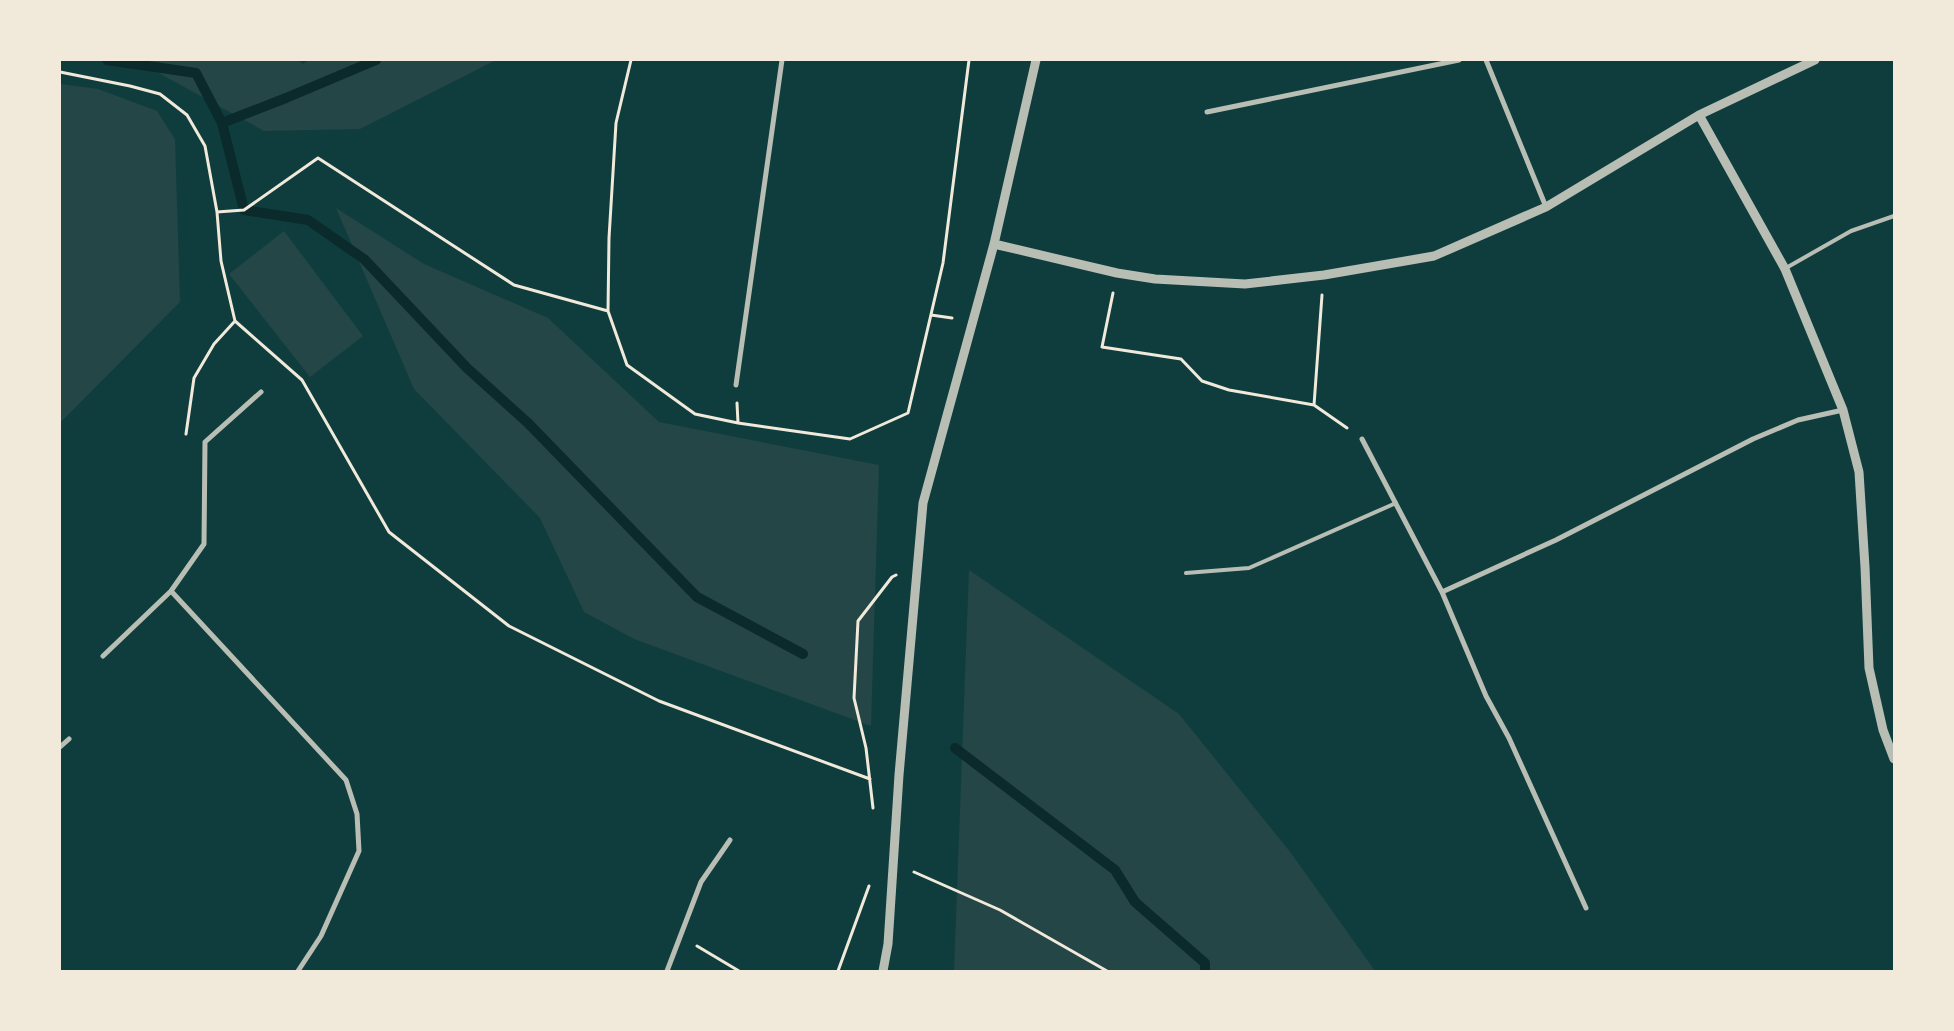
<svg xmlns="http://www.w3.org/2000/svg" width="1954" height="1031" font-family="Montserrat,sans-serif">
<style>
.green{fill:#244646}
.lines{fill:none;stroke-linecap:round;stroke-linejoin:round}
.stream{stroke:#0a2a2b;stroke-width:10}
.path{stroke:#f1e9da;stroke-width:3}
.service{stroke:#b8beb3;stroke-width:4}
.minor{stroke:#b8beb3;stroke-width:5}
.tertiary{stroke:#b8beb3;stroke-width:9}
</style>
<rect width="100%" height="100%" fill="#0f3d3e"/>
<path class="green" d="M135 60H298L303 64 309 60H496L360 129 264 131Z
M60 84 98 89 157 111 175 139 180 302 60 423Z
M336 208 424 264 548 318 659 422 879 465 871 726 634 639 584 612 540 518 414 389Z
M284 231 363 336 310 377 229 274Z
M969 570 1179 714 1291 853 1375 971H954Z"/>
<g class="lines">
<path class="stream" d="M107 60 196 73 222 123 286 98 376 60
M222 123 244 210 308 220 364 259 467 368 528 423 697 597 803 654
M955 748 1115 870 1135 902 1205 963V971"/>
<path class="path" d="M631 60 616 123 609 238 608 311 627 365 695 414 738 423
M60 72 130 86 160 94 187 115 205 146 217 212 221 261 235 321 302 380 389 532 509 626 659 701 870 779
M217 212 244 210 318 158 514 285 608 311
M1113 293 1102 347 1181 359 1202 381 1229 390 1314 405 1347 428
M931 315 952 318
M737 403 738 423 850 439 908 413 943 263 969 60
M1314 405 1322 295
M186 434 194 378 214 344 235 321
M873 808 866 748 854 698 858 621 892 577 896 575
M914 872 1000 910 1107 971
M697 946 739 971
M838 971 869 886"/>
<path class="service" d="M1786 268 1851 231 1894 216
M1186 573 1249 568 1396 503"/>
<path class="minor" d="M1486 60 1546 207
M1207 112 1459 60
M736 385 782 60
M1362 439 1442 592 1556 540 1753 439 1798 420 1843 410
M171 591 204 544 205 442 261 392
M1442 592 1486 696 1509 738 1586 908
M103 656 171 591 346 780 357 814 359 851 321 936 298 971
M60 747 69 739
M667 971 701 882 730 840"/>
<path class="tertiary" d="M1699 115 1785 269 1843 410 1859 472 1865 567 1869 668 1883 730 1894 759
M994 244 1117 273 1155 279 1245 284 1324 275 1434 256 1546 207 1699 115 1815 60
M883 971 888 944 899 775 923 503 994 244 1036 60"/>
</g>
<rect width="1954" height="1031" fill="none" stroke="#f1e9da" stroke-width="122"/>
</svg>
